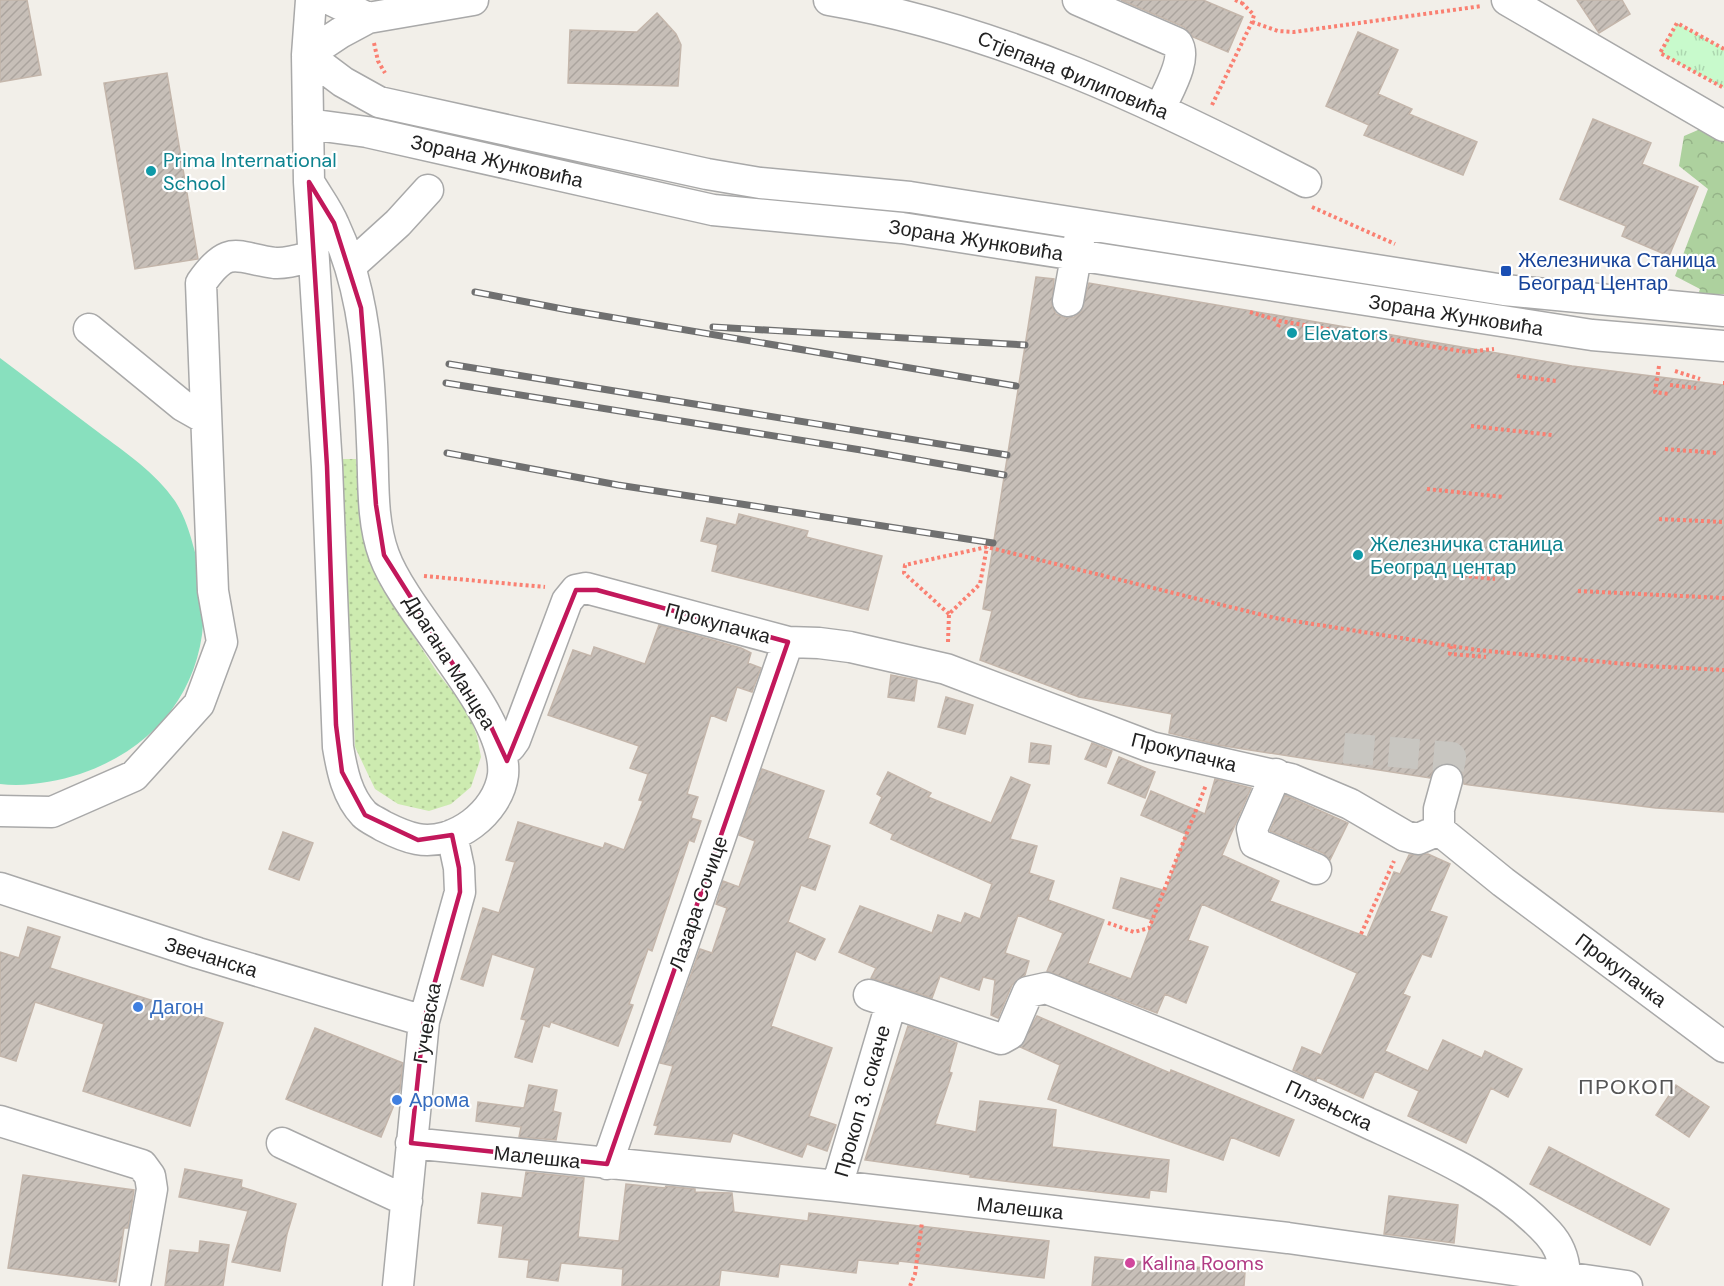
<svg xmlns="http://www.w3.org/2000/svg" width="1724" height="1286" font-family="'DM Sans',sans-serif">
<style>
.grass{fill:url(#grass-dots)}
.forest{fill:url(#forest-crowns)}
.park{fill:url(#park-tufts)}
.pitch{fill:#88e0be}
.building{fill:url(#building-hatch);stroke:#c4b6ab;stroke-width:1.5}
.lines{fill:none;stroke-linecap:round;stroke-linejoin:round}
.minor-tunnel{stroke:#c8c6c1;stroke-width:30;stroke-dasharray:30 15;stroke-linecap:butt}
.minor-casing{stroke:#a9a9a9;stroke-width:33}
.path{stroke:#fa8072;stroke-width:4;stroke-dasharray:3 3;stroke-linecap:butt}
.minor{stroke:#fff;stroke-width:30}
.rail-casing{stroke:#707070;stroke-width:7}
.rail{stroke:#fff;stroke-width:4.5;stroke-dasharray:14;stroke-linecap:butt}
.marked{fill:none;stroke:#c2185b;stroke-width:4.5;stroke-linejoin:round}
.culture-dot{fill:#0f9aa8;stroke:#fff;stroke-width:2}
.transit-dot{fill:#1a4fb4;stroke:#fff;stroke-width:2}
.shop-dot{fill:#3f7fe0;stroke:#fff;stroke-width:2}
.hotel-dot{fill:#d1479c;stroke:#fff;stroke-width:2}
.labels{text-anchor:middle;stroke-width:4.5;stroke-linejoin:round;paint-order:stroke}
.street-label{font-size:20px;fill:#222;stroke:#fff}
.culture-label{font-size:20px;fill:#0d838f;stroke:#fff;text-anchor:start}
.transit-label{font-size:20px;fill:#164399;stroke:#fff;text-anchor:start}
.shop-label{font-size:20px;fill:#366cbe;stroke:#fff;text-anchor:start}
.hotel-label{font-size:20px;fill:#b23c85;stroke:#fff;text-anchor:start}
.neighbourhood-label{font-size:21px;letter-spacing:1.5px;fill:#555;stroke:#fff}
</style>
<defs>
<pattern id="grass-dots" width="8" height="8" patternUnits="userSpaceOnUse" patternTransform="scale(1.5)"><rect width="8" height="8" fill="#cdebb0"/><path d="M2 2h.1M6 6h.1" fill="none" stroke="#b0c997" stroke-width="1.8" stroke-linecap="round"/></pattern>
<pattern id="forest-crowns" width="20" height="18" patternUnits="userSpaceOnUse" patternTransform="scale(1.5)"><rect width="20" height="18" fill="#add19e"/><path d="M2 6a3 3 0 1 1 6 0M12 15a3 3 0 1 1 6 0" fill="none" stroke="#95b388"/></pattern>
<pattern id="park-tufts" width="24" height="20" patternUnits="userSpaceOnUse" patternTransform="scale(1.5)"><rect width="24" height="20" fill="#c8facc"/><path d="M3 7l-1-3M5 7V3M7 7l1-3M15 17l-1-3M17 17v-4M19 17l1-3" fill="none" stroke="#acd6af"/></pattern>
<pattern id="building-hatch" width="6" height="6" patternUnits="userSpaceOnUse" patternTransform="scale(1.5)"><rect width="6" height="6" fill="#c7bfb8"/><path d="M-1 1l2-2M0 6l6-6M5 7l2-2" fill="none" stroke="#aba49e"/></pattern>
</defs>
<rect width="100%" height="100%" fill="#f2efe9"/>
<path class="grass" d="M341 459H356L368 545 379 583 437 672 467 710 477 736 481 757 471 787 451 804 429 811 398 804 375 789 355 747Z"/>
<path class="forest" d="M1705 127 1724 138V294L1698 295 1700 289 1675 276 1708 189 1679 166 1684 136Z"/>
<path class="park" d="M1677 23 1724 49V88L1660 53Z"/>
<path class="pitch" d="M0 358C33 383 65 407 98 432 126 453 155 472 175 501 186 518 191 537 196 556 223 654 177 741 80 774 55 782 26 787 0 784Z"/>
<path class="building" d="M0 0H27L41 75 0 82Z
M1121 0H1203L1243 17 1228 52 1193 37 1184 27Z
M1577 0H1622L1630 14 1599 33Z
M657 13 676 34 681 45 678 86 568 83 570 30 637 32Z
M1358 32 1398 50 1378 94 1412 109 1409 114 1477 142 1463 175 1364 135 1369 125 1326 106Z
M167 73 198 259 135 269 104 83Z
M1593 119 1651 143 1642 164 1698 187 1669 256 1622 236 1626 226 1560 199Z
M1036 277 1054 279 1052 306 1056 314 1065 318 1074 317 1081 312 1089 283 1572 366 1724 385V812L1656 808 1470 785 1464 784 1460 768 1451 763 1435 767 1430 778 1218 745 1169 733 1172 714 1079 697 980 660 992 611 983 609Z
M739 514 808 531 806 537 882 556 868 610 712 571 718 545 701 541 707 518 736 525Z
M659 625 741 648 751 653 748 663 761 668 752 692 737 687 726 721 711 715 687 794 698 797 691 818 701 821 694 842 689 840 652 951 648 949 629 1004 633 1005 618 1046 551 1022 549 1027 543 1025 532 1062 515 1057 526 1020 521 1019 535 968 492 954 483 986 461 979 483 908 499 913 515 862 506 860 518 822 603 848 605 843 624 850 643 801 639 800 648 774 630 768 639 746 548 715 573 650 591 656 594 647 645 664Z
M891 675 917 680 914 701 888 697Z
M946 697 973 705 965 734 938 727Z
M1031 743 1051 746 1049 764 1029 762Z
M1092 743 1112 751 1106 767 1085 759Z
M1119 757 1155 772 1145 798 1108 783Z
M762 769 824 791 808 838 830 846 815 890 801 885 788 922 825 939 815 960 796 951 771 1026 832 1048 809 1116 836 1125 827 1151 807 1144 802 1157 733 1133 730 1142 655 1134 658 1126 654 1125 673 1066 660 1063 700 949 712 953 727 908 716 904 723 881 739 887 755 841 739 835Z
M888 772 931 793 928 797 991 823 1011 777 1030 785 1010 839 1037 846 1029 873 1054 881 1048 900 1104 920 1088 963 1131 979 1153 920 1113 908 1121 878 1166 891 1186 834 1141 815 1151 791 1205 814 1215 779 1251 788 1222 855 1279 881 1270 901 1367 937 1394 872 1400 874 1409 855 1428 854 1450 864 1430 911 1447 917 1431 957 1422 954 1403 994 1410 997 1385 1051 1428 1071 1443 1040 1482 1058 1485 1051 1522 1069 1508 1097 1491 1088 1466 1143 1408 1116 1419 1091 1375 1071 1363 1098 1317 1077 1316 1081 1293 1070 1302 1047 1321 1055 1357 973 1202 904 1188 940 1208 947 1186 1003 1165 994 1157 1013 1047 971 1063 933 1018 915 1005 953 1029 961 1025 975 1012 985 998 1018 991 1015 995 980 983 977 979 990 940 976 932 998 871 978 876 968 839 952 860 906 932 933 938 915 961 923 965 913 980 919 992 884 891 839 893 834 870 823 882 797 877 794Z
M1285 795 1348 823 1330 860 1323 853 1270 831Z
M283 832 313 843 299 880 269 869Z
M28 927 60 937 50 968 223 1023 190 1126 83 1091 104 1024 35 1002 16 1061 0 1056V952L19 958Z
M1037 1016 1170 1073 1171 1070 1294 1120 1279 1156 1231 1137 1223 1160 1048 1099 1060 1065 1020 1047Z
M908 1026 957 1043 949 1072 952 1073 935 1124 976 1132 980 1101 1056 1110 1052 1147 1169 1160 1166 1192 1150 1190 1149 1198 970 1177 971 1175 865 1160Z
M315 1028 403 1063 400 1090 381 1137 286 1099Z
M529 1085 557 1090 553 1111 561 1113 556 1140 519 1137 521 1127 476 1121 478 1102 524 1108Z
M1676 1085 1709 1107 1689 1137 1656 1115Z
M1549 1147 1669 1209 1650 1245 1530 1184Z
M185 1169 242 1180 241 1187 296 1204 287 1234 280 1271 232 1262 248 1211 179 1197Z
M526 1172 584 1178 578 1237 619 1241 626 1184 665 1188 666 1186 695 1189V1192L732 1193 734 1212 808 1221 809 1213 1049 1241 1044 1278 899 1261 898 1264 858 1260 856 1273 780 1264 778 1277 721 1270 719 1286H622L623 1269 561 1263 558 1281 527 1277 529 1260 499 1257 503 1226 478 1223 482 1193 522 1198Z
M23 1175 134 1190 128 1228H124L116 1282 8 1268Z
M1389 1196 1458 1205 1454 1243 1384 1234Z
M200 1241 229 1245 223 1286H165L170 1250 199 1253Z
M1095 1257 1245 1272 1244 1286H1092Z"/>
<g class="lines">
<path class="minor-tunnel" d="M1344 748 1451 757 1447 780"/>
<defs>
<path id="minor" d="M331 0 368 18
M829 0C999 29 1154 103 1306 182
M1078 0 1177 43C1188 59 1167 92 1160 109
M1507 0 1724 126
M307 55 343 82 379 102 707 174 760 183 910 197 1504 290 1724 311
M307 55 340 33 368 18 473 0
M308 124 367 132 713 210 902 228 1592 335 1724 346
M309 182C317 196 328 210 334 225 366 293 369 368 372 442 374 478 371 520 384 555 406 616 509 713 503 775 498 813 454 846 417 839 405 837 393 831 383 826 377 822 369 819 364 814 347 796 342 771 338 747L327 466 309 182 307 55 311 0
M351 270 355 262 398 223 428 190
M1068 301 1080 235
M89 329 183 406 206 419
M502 750 510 747 515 740 567 601 576 590 586 588 788 642 819 643 850 647 946 669 1151 747 1291 779 1350 804 1405 836 1418 839 1439 830
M1276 774 1252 829 1255 843 1316 869
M0 811 52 812 134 776 199 704 222 642 213 591 201 283C229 243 236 258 275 263 287 264 302 259 313 256
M1439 830 1503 882 1724 1047
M1439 830V809L1447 780
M0 888 198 953 424 1021
M869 995 1001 1039 1010 1034 1028 992 1046 988C1154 1031 1261 1073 1366 1122 1429 1151 1499 1180 1548 1233 1560 1246 1565 1260 1565 1278
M0 1121 142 1165 150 1176 152 1189 135 1286
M282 1143 407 1201
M411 1143 837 1186 1288 1238 1627 1286
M607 1164 788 642
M837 1186 891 1004
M398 1286 424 1021 460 892 459 868 452 835"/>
</defs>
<use href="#minor" class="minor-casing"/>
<path class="path" d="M1235 0 1242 3
M1252 22 1278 31 1294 32 1482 6
M374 43 378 61 385 73
M1724 49 1677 23 1660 53 1724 88
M1212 105 1252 22 1254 15 1242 3 1244 0
M1312 207 1395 244
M1250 312 1280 321 1466 352 1494 349
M1278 327 1280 321
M1659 366 1655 392 1669 394
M1675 371 1700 379
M1517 376 1556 381
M1723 383H1724
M1670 385 1696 388
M1471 426 1552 435
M1665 449 1716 453
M1427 489 1504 497
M1659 519 1724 522
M1457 575 1495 579
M424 576 545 587
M1578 591 1724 598
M949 614 904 573 905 565 987 547 1275 618 1477 650 1647 666 1724 670
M948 642 949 614 980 584 987 547
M1451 646 1450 654 1486 657
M1108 923 1134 932 1149 928 1206 785
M1361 934 1394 861
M910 1286 915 1274 922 1222"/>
<use href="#minor" class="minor"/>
<defs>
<path id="rail" d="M475 292 568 310 1016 386
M713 327 1025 345
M449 364 1007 455
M446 383 861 450 1004 475
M447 453 618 485 993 543"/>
</defs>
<use href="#rail" class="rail-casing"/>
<use href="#rail" class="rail"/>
</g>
<path class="marked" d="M309 182 334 223 361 308 376 505 384 555 487 718 507 761 576 590H597L788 642 607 1164 411 1143 424 1021 460 892 459 868 452 835 418 840 365 815 342 772 336 725 327 466Z"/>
<g class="culture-dot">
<circle cx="151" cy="171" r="6"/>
<circle cx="1292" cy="333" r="6"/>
<circle cx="1358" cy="555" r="6"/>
</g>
<rect class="transit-dot" x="1500" y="265" width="12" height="12" rx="3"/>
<g class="shop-dot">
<circle cx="138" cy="1007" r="6"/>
<circle cx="397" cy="1100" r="6"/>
</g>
<circle class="hotel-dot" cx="1130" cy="1263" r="6"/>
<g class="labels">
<g class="street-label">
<text transform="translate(1073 75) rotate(22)" y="7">Стјепана Филиповића</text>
<text transform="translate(497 161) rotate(13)" y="7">Зорана Жунковића</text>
<text transform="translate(976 240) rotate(9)" y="7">Зорана Жунковића</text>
<text transform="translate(1456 315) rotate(9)" y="7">Зорана Жунковића</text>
<text transform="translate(718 623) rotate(15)" y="7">Прокупачка</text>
<text transform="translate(450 662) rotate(58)" y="7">Драгана Манцеа</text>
<text transform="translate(1184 752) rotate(14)" y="7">Прокупачка</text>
<text transform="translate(698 903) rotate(-71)" y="7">Лазара Сочице</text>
<text transform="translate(211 957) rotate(17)" y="7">Звечанска</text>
<text transform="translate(1621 970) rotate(37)" y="7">Прокупачка</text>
<text transform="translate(427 1023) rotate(-80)" y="7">Гучевска</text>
<text transform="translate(862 1101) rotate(-74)" y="7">Прокоп 3. сокаче</text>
<text transform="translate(1329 1105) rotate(25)" y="7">Плзењска</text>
<text transform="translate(537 1157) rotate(6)" y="7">Малешка</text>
<text transform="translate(1020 1208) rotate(6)" y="7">Малешка</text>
</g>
<g class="culture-label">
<text x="163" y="167">Prima International<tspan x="163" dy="23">School</tspan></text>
<text x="1304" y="340">Elevators</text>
<text x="1370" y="551">Железничка станица<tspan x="1370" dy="23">Београд центар</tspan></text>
</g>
<g class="transit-label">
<text x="1518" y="267">Железничка Станица<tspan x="1518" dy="23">Београд Центар</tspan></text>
</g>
<g class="shop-label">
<text x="150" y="1014">Дагон</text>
<text x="409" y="1107">Арома</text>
</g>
<g class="hotel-label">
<text x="1142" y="1270">Kalina Rooms</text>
</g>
<g class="neighbourhood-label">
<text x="1627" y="1094">ПРОКОП</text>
</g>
</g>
</svg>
